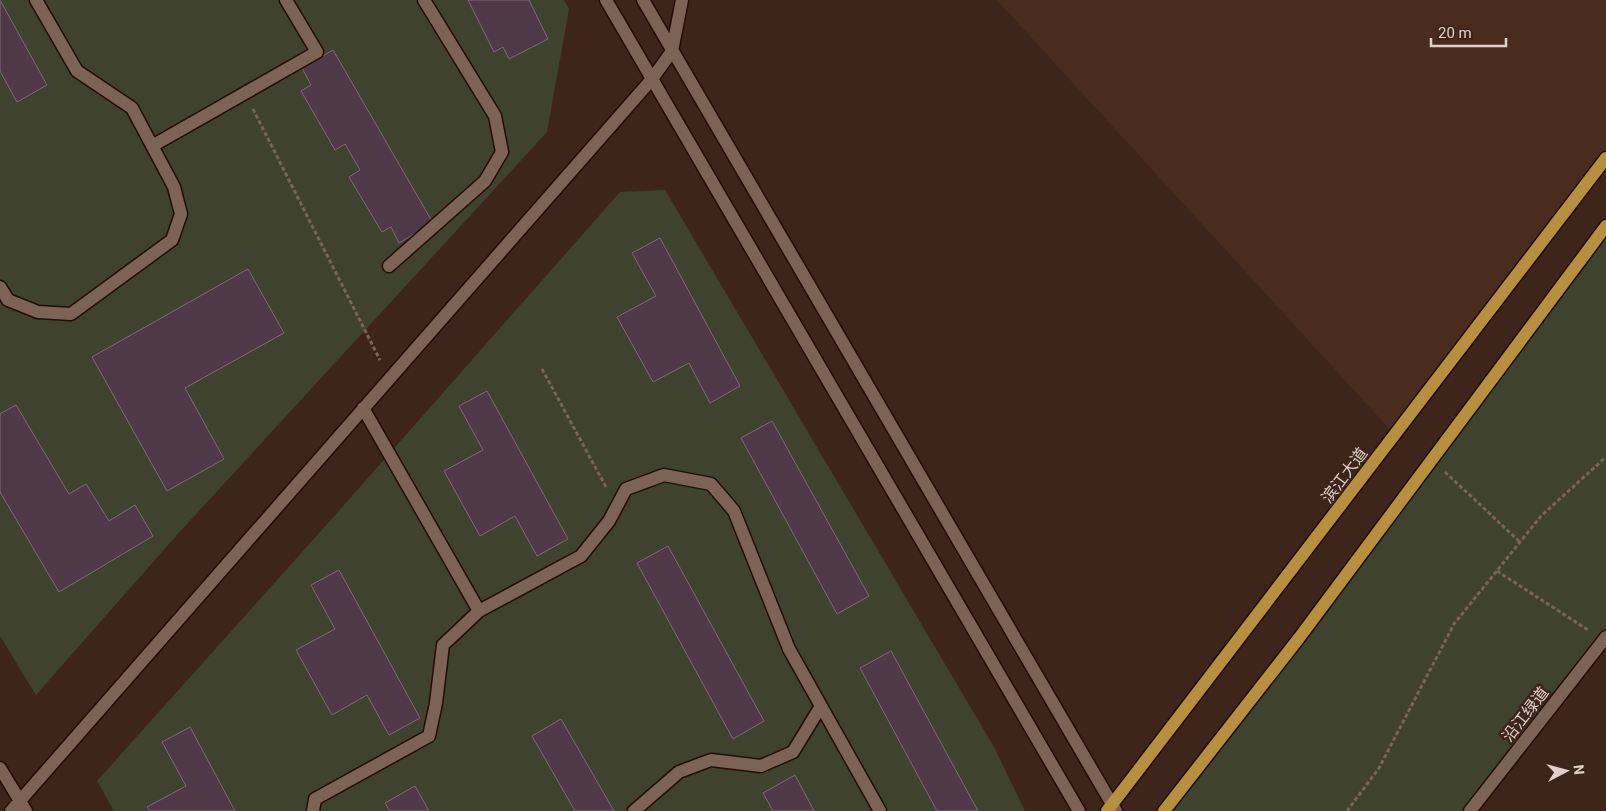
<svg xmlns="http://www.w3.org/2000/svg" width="1606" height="811" font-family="Roboto,'Noto Sans SC',sans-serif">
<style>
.built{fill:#4a2c1f}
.green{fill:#3f422f}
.building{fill:#4f3847;stroke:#826878}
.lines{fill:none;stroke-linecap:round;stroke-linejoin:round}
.minor-casing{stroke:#230d05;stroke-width:15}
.major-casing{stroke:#230d05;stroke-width:15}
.path{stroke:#79645b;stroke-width:3;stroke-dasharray:4 2.5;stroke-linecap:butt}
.minor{stroke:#7d6256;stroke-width:12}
.major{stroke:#b78f40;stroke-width:12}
.labels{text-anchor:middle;stroke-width:5;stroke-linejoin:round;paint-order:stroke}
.street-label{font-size:16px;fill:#e0d0c9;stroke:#3d251b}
</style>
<rect width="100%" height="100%" fill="#3d251b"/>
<path class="built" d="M997 0H1606V158L1395 435Z"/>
<path class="green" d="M0 0H564L569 9 547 132 176 536 36 695 0 636Z
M665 190 994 747 1025 811H114L97 781 337 513 620 192Z
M1606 226V637L1470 811H1164Z"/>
<path class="building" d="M0 0 47 85 17 102 0 71Z
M468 0H529L548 39 509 59 503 47 494 52Z
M333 50 433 223 399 243 391 227 382 232 349 177 360 170 345 144 335 150 301 91 311 85 302 68Z
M660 238 740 386 710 403 689 363 653 382 617 317 656 296 632 253Z
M248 269 284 333 185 388 224 459 167 491 92 357Z
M487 391 568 539 537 556 515 516 480 536 444 471 483 450 459 406Z
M16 405 69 494 86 484 109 521 135 505 153 536 59 592 0 492V414Z
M772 421 869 596 837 614 741 438Z
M668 546 764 721 733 739 637 563Z
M339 570 420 718 389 735 367 695 332 715 296 650 335 629 311 585Z
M891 651 978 811H937L860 668Z
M561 719 614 811H575L532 736Z
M190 727 235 811H150L147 807 186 786 162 742Z
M795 775 814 811H773L763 793Z
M415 786 429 811H390L385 803Z"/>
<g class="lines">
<defs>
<path id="minor" d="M606 0 1079 811
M643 0 1116 811
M152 146 317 52 286 0
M389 266 485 181 502 152 495 116 424 0
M0 287 8 300 38 312 71 314 172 240 181 214 174 187 132 108 77 71 36 0
M479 611 581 556 609 521 626 489 664 475 711 484 734 511 789 649 880 811
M0 768 26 811
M11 811 652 79 672 51 682 0
M313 811 315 799 429 736 436 703 443 645 479 611 363 408
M634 811 679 772 711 760 761 766 793 752 821 706
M1470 811 1606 637"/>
<path id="major" d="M1107 811 1606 158
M1164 811 1299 638 1606 226"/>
</defs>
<use href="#minor" class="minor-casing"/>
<use href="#major" class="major-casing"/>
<path class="path" d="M253 109 380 360
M542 369 606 487
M1445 472 1520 542
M1497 571 1588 630
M1347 811 1379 768 1454 624 1541 516 1606 457"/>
<use href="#minor" class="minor"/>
<use href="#major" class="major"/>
</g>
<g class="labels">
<g class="street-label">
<text transform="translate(1344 475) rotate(-53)" y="6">滨江大道</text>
<text transform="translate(1525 714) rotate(-52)" y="6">沿江绿道</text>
</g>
</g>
<g transform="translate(1566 771) rotate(84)" stroke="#3d251b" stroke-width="4" paint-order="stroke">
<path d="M0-4L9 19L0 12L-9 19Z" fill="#e0d0c9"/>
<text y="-8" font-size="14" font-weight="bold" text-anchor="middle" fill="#e0d0c9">N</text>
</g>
<path d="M1431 38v8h75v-8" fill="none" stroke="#e0d0c9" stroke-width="2.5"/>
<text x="1438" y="38" font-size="15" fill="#e0d0c9" stroke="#3d251b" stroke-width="4" paint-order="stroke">20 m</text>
</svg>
